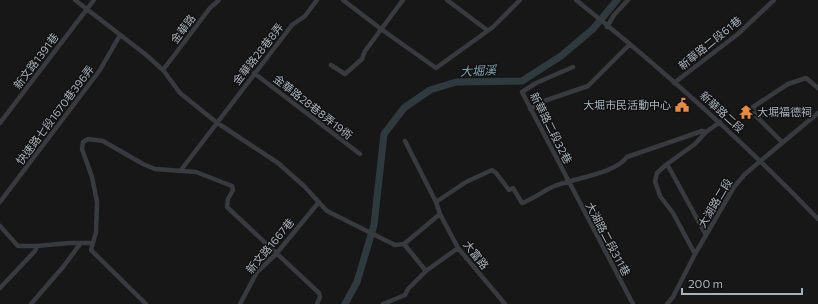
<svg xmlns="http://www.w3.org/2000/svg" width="818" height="304" font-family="Commissioner,'Noto Sans TC',sans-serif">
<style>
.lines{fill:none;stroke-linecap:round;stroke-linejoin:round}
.river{stroke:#2f3a3e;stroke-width:7}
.minor{stroke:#383a3d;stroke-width:4.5}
.labels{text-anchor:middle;stroke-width:3;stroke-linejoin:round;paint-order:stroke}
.street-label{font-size:11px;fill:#a9b1b8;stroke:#121213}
.poi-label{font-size:11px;fill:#a9b1b8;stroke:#121213;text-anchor:end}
.water-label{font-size:12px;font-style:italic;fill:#82a5b0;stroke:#121213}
</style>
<rect width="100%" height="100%" fill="#171718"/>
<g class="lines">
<path class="river" d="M345 304 357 282 374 225 384 134 404 108 430 90 456 82 522 81 561 56 593 29 617 0"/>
<path class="minor" d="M75 0 145 54 163 70 180 93 216 122 278 163 304 186 327 211 395 245 404 244 440 214 436 202 405 141
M343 0 381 29 436 68 493 27 520 0
M447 0 487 30
M576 0C661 68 742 140 818 219
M607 27 614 15 628 0
M331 65 345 74 362 59 365 51 403 0
M573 67 536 83 522 92 633 304
M163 70 210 8 219 0
M254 73 360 154
M674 83 738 34 774 0
M530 109 544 101 588 86 629 45
M0 123 94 0
M782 142 755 115 753 107 788 84 806 78 818 88
M667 164 706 235
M181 170 292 25 305 16 317 0
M0 202 100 70 120 35
M436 202 466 182 492 170 496 173 509 190 513 188 522 203C533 199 542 192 552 187 573 178 615 174 627 157L702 131 706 132
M440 214 458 248 505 304
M0 226 18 246H37L35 251 0 288
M404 244 426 271 458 248
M37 246 69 243H92
M695 254 673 213 660 196 655 181 657 173 667 164 695 144 706 132 720 122
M31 304 63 267 81 243
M146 304 91 250 96 232 97 202 92 177 82 149 83 142 88 139 103 141 143 164 155 169 196 172 232 186 233 190 228 199 227 207 319 293 320 297 317 304
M240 304 257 272 276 254 319 202
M383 304 405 295 408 289 426 271
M667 304 673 297 695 254 734 187 745 174 818 113"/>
</g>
<defs>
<symbol id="civic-bare" viewBox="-9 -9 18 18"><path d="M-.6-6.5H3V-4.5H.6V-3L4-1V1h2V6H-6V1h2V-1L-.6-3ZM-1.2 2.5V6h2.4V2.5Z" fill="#e88b3f" stroke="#121213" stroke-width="2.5" paint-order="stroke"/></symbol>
<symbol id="temple-bare" viewBox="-9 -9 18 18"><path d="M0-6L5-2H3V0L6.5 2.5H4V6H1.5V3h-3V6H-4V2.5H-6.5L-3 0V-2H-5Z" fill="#e88b3f" stroke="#121213" stroke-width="2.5" paint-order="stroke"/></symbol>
</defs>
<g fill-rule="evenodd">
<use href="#civic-bare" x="672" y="95" width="20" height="20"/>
<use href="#temple-bare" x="736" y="102" width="20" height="20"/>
</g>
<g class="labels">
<g class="street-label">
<text transform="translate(183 29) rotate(-53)" y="4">金華路</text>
<text transform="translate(710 43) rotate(-39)" y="4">新華路二段61巷</text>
<text transform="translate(258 54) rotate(-52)" y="4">金華路28巷8弄</text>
<text transform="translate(36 61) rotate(-53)" y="4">新文路1391巷</text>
<text transform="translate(313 107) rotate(38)" y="4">金華路28巷8弄19衖</text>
<text transform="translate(722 112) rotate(42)" y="4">新華路二段</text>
<text transform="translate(55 115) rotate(-53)" y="4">快速路七段1670巷396弄</text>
<text transform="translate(551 128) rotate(63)" y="4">新華路二段32巷</text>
<text transform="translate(715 203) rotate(-59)" y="4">大湖路二段</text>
<text transform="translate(608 239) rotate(62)" y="4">大湖路二段311巷</text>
<text transform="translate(270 246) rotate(-50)" y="4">新文路1667巷</text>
<text transform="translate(476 255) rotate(52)" y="4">大富路</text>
</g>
<g class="poi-label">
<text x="671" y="109">大堀市民活動中心</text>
<text x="757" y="116" text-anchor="start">大堀福德祠</text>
</g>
<g class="water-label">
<text transform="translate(478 71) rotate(-2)" y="4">大堀溪</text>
</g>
</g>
<path d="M682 288v6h120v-6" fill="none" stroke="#a9b1b8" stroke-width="2"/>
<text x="688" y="288" font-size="12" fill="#a9b1b8" stroke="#121213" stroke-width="3" paint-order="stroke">200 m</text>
</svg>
